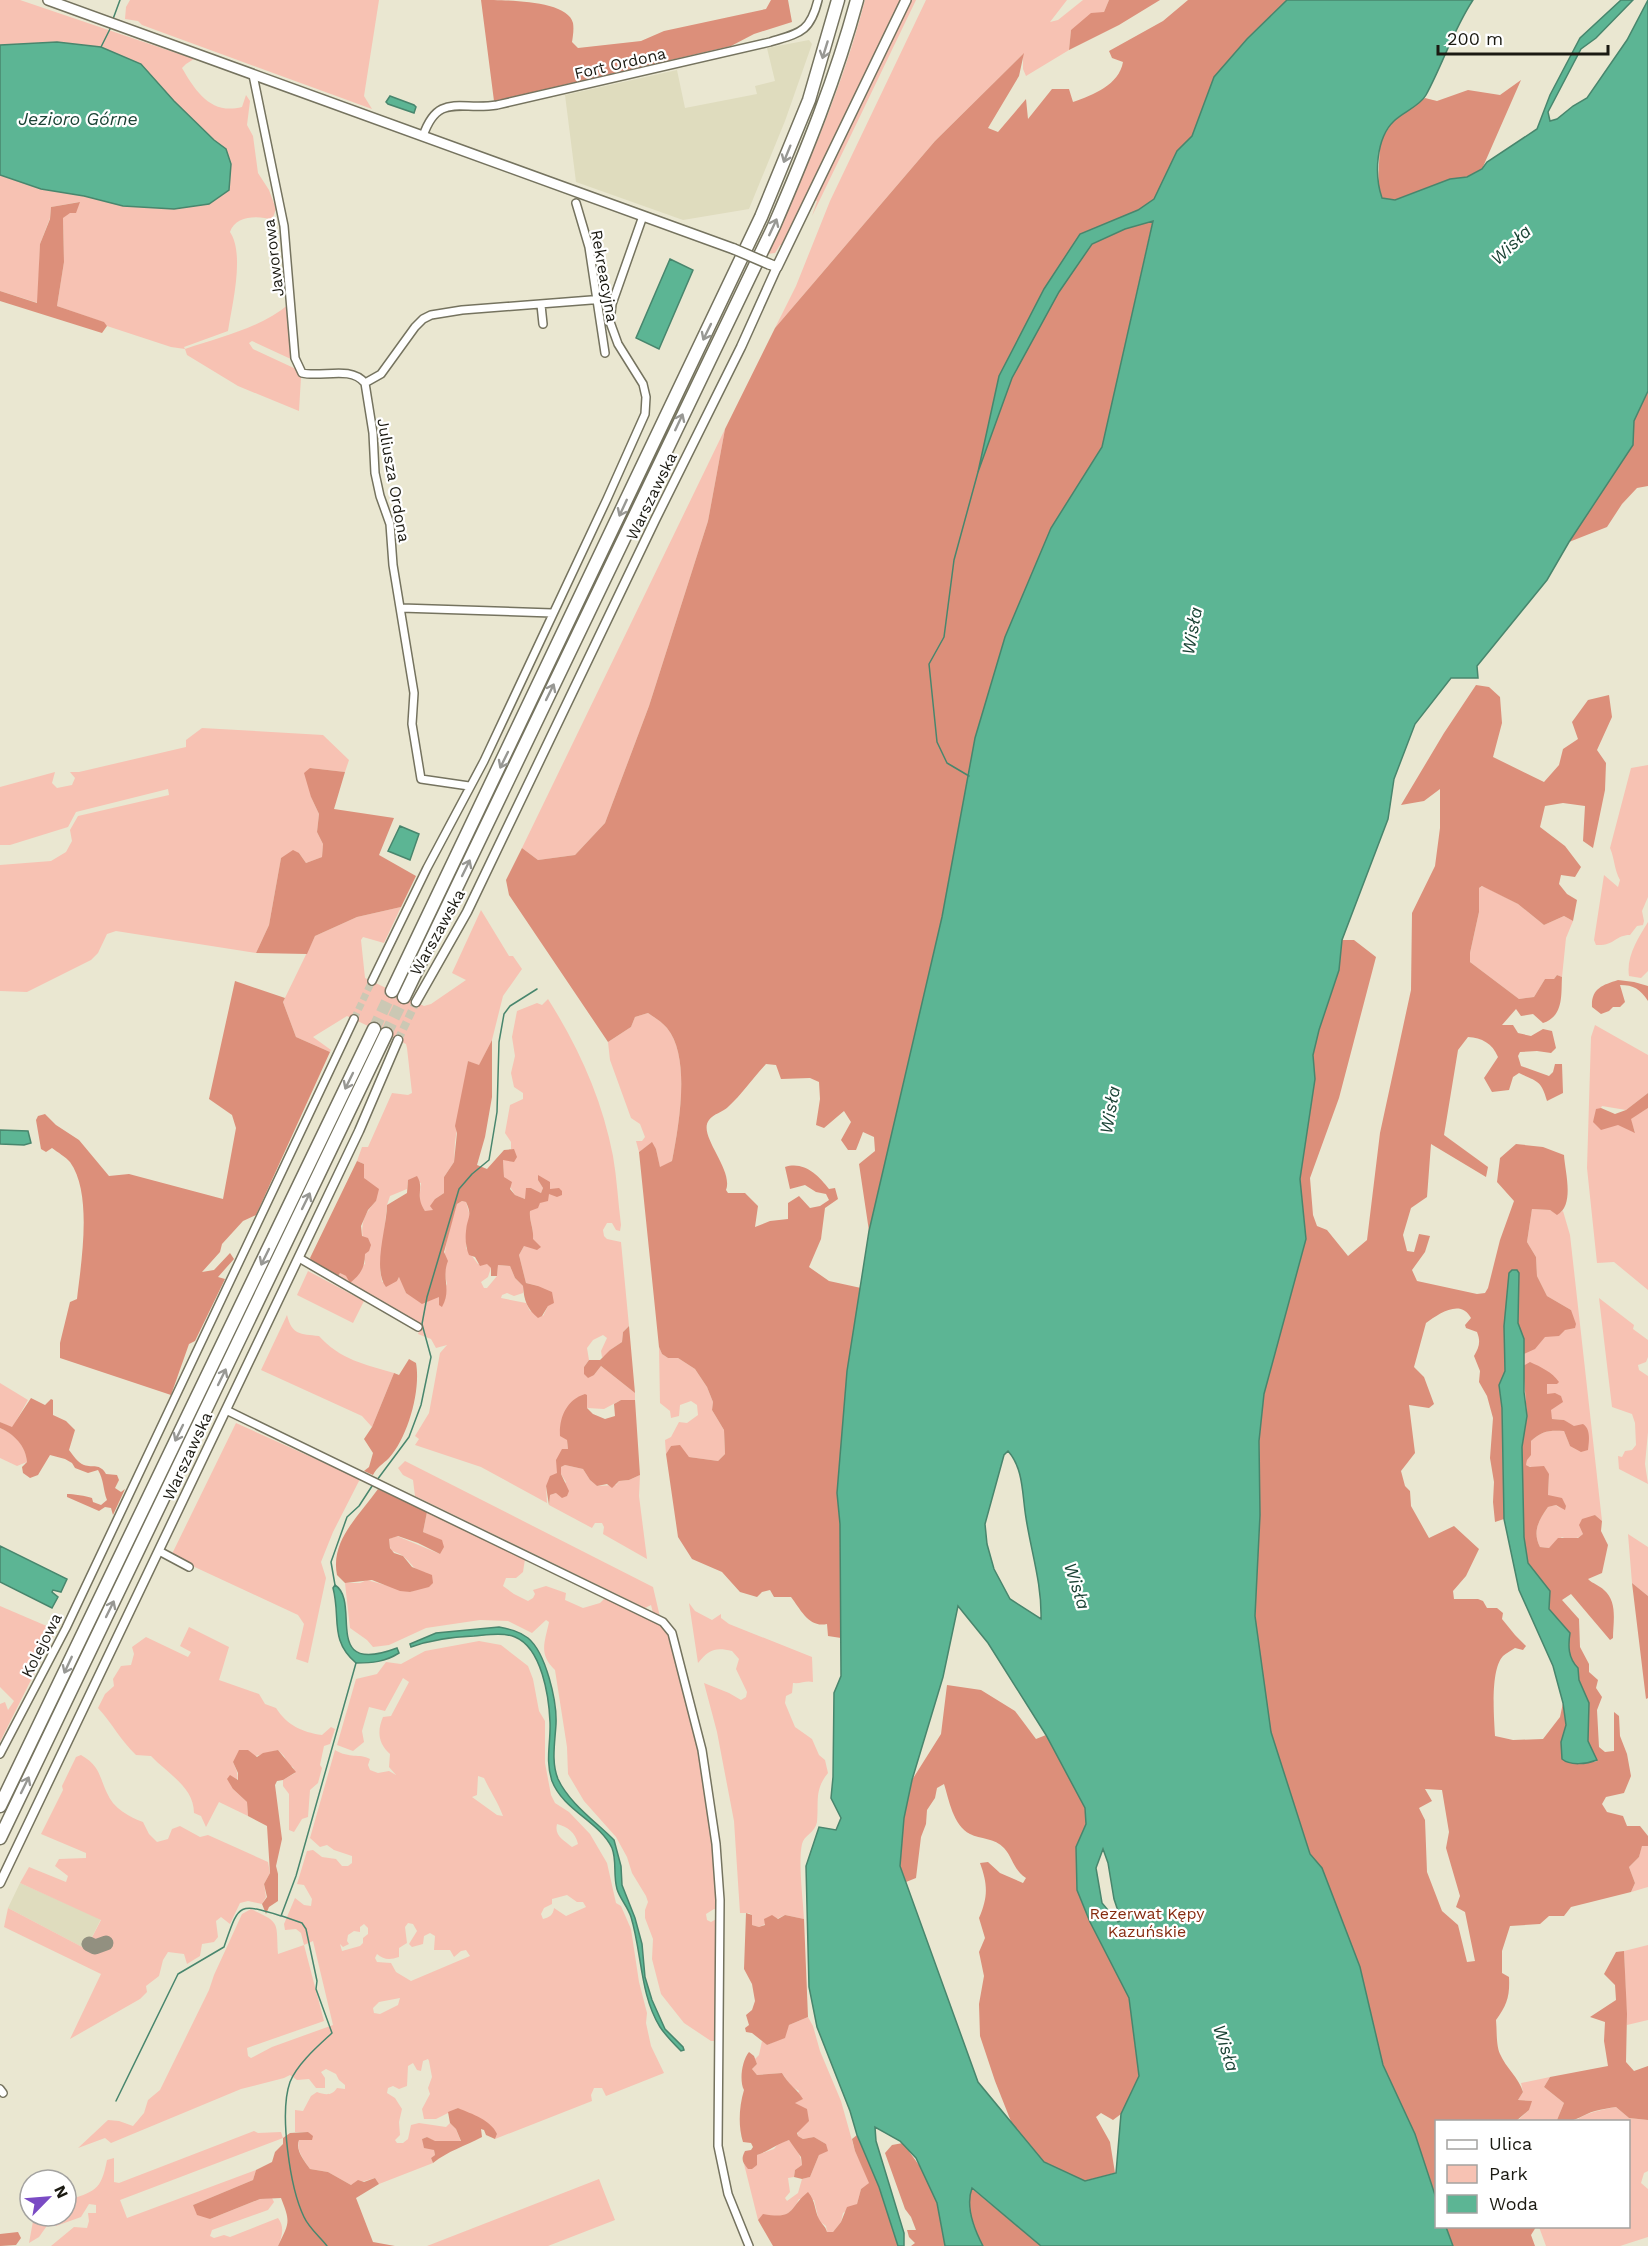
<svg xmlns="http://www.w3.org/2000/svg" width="1648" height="2246" font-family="'Work Sans',sans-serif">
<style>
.built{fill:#dfdcbe}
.green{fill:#f7c2b3;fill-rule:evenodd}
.forest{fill:#dc8f7a;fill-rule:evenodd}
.water{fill:#5cb594;stroke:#48866d;stroke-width:1.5;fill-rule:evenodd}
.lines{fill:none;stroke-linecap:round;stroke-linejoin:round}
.stream{stroke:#48866d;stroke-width:1.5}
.taxiway{stroke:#929080;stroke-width:15}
.minor-tunnel{stroke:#cbc8b4;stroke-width:7;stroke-dasharray:7 3.5;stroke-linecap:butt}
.tertiary-tunnel{stroke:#cbc8b4;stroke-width:8;stroke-dasharray:8 4;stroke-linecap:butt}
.motorway-tunnel{stroke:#cbc8b4;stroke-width:12;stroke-dasharray:12 6;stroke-linecap:butt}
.minor-casing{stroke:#75735f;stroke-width:10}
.tertiary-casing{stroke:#75735f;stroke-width:11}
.secondary-casing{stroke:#75735f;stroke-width:12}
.motorway-casing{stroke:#75735f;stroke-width:15}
.minor{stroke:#fff;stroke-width:7}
.tertiary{stroke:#fff;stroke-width:8}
.secondary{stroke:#fff;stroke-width:9}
.motorway{stroke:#fff;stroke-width:12}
.secondary-bridge-casing{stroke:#75735f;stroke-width:12;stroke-linecap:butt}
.secondary-bridge{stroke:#fff;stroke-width:9}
.oneway{stroke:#989894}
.labels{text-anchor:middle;stroke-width:4.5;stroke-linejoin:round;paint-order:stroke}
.street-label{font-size:16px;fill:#1b1a12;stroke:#fff}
.park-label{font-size:16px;fill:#872c11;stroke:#fff}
.water-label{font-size:18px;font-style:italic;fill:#1b4335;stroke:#fff}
</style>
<rect width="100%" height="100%" fill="#eae7d1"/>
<path class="built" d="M809 40 812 44 785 121 749 209 683 220 576 182 565 95 677 70 685 108 757 94 755 86 775 81 767 48Z
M20 1883 101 1919 86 1949 8 1908Z"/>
<path class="green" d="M0 0H20L194 59 186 64 182 68C196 92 211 115 242 107L246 95 250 101 247 125 253 136 258 173 269 190 276 209 272 220C258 215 235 216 230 232 245 254 232 305 228 331L184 347 185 349C220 337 261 328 289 304L293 360 252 341 249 343 253 349 296 369 301 377 299 411 238 386 187 355 185 349 171 347 107 326 103 322 57 306 64 262 63 218 79 202 51 207 50 218 40 244 38 303 0 291V175L41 189 85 196 123 206 229 190 231 164 226 149 214 140 174 101 141 64 101 47 57 42 0 45Z
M130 0H379L364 96 372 109 142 25 138 21 125 19 126 7Z
M865 0H902L783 246 780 245 775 253 767 254C806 171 842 89 865 0Z
M910 0H916L812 216 817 201 813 200Z
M926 0H1067L1050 22 1058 20 1083 0H1109L1104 12 1071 30 1069 50 1026 76 1023 69V54L935 141 775 328 796 286 830 201Z
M725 429 708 521 649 706 605 823 575 855 538 860 522 848Z
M202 728 323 735 349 760 345 772 310 768 311 797 319 814 317 832 323 844 322 857 306 863 299 853 281 858 269 925 256 953 116 931 107 934 98 953 91 960 27 992 0 991V865L51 861 66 852 72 841 70 830 78 816 169 795 168 789 76 812 68 827 10 845H0V787L55 772 52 783 57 788 72 785 75 778 70 772H79L186 747V740Z
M1648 765V897L1642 911 1644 921 1643 925 1637 926 1630 935C1615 935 1615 946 1596 945L1594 940 1604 875 1618 887 1620 880C1614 869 1615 860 1610 848L1631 768Z
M1483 886 1518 904 1544 925 1564 916 1573 921 1566 938 1562 977 1557 975 1554 979H1545L1534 997 1519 999 1470 962V953L1479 912V888Z
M401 907 384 943 363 937 361 940 365 978 424 1006 431 1004 466 980 452 973 481 910 509 956H513L522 969 503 996 492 1040 479 1066 468 1061 455 1142 454 1162 444 1177V1193L435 1199 433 1211H425L419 1202 421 1183 408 1180 407 1189 390 1196 387 1205 380 1270 382 1282 397 1281 399 1277 401 1278 406 1293 439 1297 447 1284C440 1256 449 1231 457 1204L462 1201 466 1202 470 1216 466 1230V1248L478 1264 487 1263 491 1268 488 1277 481 1282 484 1288H487L497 1276 498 1265 510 1266 515 1278 523 1286V1293L514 1296 507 1293 502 1295 501 1298 526 1303 530 1311 543 1316 548 1306 538 1286 526 1283 519 1255 524 1246 533 1239C534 1228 529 1221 530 1210L540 1203 549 1189 538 1180 543 1188 541 1193 531 1188 525 1199 515 1195 504 1177 503 1160 514 1149H511V1142L505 1133 510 1105 523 1099V1093L514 1087 511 1073 515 1056 512 1037 517 1011 537 1003 542 1005 548 999C579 1048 602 1099 613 1156 617 1179 618 1202 621 1225L620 1231 616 1230 612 1223H607L603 1230 604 1236 607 1239 621 1242 629 1326 623 1332 622 1342 610 1350 606 1356 602 1357 601 1351 607 1338 603 1335 593 1340 587 1348 589 1360 584 1367 594 1375 601 1366 635 1393V1400H621L604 1409 587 1408V1396L567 1440 568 1449 557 1473 546 1486 547 1503 481 1467 415 1445 419 1439 415 1436 429 1413 440 1353 447 1345 436 1348 431 1339 418 1334 421 1327 336 1279 340 1273 346 1276 365 1264C365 1237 354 1224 376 1201L364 1178V1164L357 1161 362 1147H368L392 1093 408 1095 412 1093 407 1048 406 1044 347 1016 313 1037 331 1050 330 1052 296 1037 283 1002 315 936 357 917Z
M1648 922V971L1641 978 1629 976C1626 957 1638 938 1648 922Z
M648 1013C654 1017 662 1022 667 1028 691 1057 679 1125 672 1161L660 1168 656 1149 651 1143 639 1152 636 1141H642L645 1137 640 1124 631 1118 610 1060 608 1042 631 1027 635 1017Z
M1595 1025 1648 1055V1093L1626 1110 1602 1106 1593 1122 1618 1124 1635 1132 1630 1119 1648 1108V1290L1614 1262 1597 1263 1587 1168 1591 1037Z
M1532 1209 1550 1210 1557 1214 1563 1211 1570 1235 1602 1521 1595 1515 1582 1529 1583 1534C1577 1539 1570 1541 1562 1537L1549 1548 1540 1547C1532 1531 1539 1520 1548 1507L1556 1505 1561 1510 1548 1495 1549 1474 1526 1465C1527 1456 1531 1453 1531 1441 1542 1431 1549 1430 1564 1431L1570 1446 1574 1426 1570 1425 1564 1420 1552 1419 1546 1394 1547 1383H1551L1523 1366 1524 1354 1535 1348 1545 1336H1559L1571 1310 1547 1296 1537 1276 1536 1257 1527 1242Z
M308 1271 364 1301 353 1323 297 1295Z
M1599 1298 1634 1325 1633 1329 1648 1340V1357L1646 1362 1638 1365 1639 1370 1648 1376V1432L1645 1464 1648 1484 1619 1469 1618 1456 1622 1457 1625 1451 1632 1450 1636 1445 1635 1423 1632 1414 1612 1407Z
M287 1315C292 1335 300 1334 319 1336 339 1359 366 1365 394 1373L372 1427 362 1416 261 1370Z
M659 1347 662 1354 668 1358H678L695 1369 707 1387 713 1402 712 1410 724 1430 725 1454 718 1461 689 1457 671 1446 666 1454 665 1440 671 1437 679 1422 687 1423 698 1415 697 1405 691 1401 680 1405 679 1416 671 1418 670 1411 660 1403Z
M0 1383 28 1400 12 1428 0 1422Z
M236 1423 360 1479 333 1532 321 1562 326 1578 308 1663 296 1659 304 1624 298 1615 171 1556Z
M0 1428C15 1434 26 1446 27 1462L17 1466 0 1458Z
M405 1461 653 1587 660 1617 653 1613 651 1605 645 1608 415 1496 413 1480 403 1475 398 1468Z
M565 1465 583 1469 590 1480 597 1486 616 1485 619 1481 629 1480 640 1475 639 1496 647 1559 603 1534 604 1527 602 1523H595L592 1528 549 1505 550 1495 556 1493 566 1482 561 1474V1467Z
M427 1512 525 1559 523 1572 516 1578H506L503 1586 514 1594 528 1601 533 1598 535 1594 533 1590 546 1586 566 1593 565 1600 583 1608 600 1603 605 1598 658 1622 670 1638 698 1742 714 1854 717 1910 714 1909 706 1914 707 1920 711 1922 718 1918 716 2041H711L684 2023 661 1994 652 1959 653 1939 645 1918V1910L648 1902 646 1896 632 1873 627 1857 616 1837 584 1801 568 1774 567 1747 555 1670C538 1654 545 1642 549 1622L546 1620 532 1633 508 1621 480 1620 426 1628 389 1645 373 1647 367 1640 350 1628 345 1583H360L367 1580 410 1592 418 1589 427 1573C412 1570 413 1564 403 1556 393 1549 390 1555 389 1539L397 1536 440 1554 442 1541 423 1532Z
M1628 1534 1648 1547V1596L1632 1583Z
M689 1603 695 1611 712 1620 721 1614V1618L729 1624 812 1657 813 1682C806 1680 801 1684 793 1683L792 1693 786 1696 785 1703 795 1727 812 1739 819 1755 825 1760 828 1773C814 1790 819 1802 817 1822 815 1833 804 1835 802 1844 798 1862 803 1899 804 1919L785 1915 759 1927 752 1925V1915L749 1913H740L734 1821 717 1732 704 1683 729 1693 741 1700 746 1697 747 1692 736 1669 739 1659 732 1651C716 1647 709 1649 698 1663Z
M0 1606 56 1630 0 1742V1704L5 1702 8 1710 14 1701 0 1687Z
M189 1627 229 1647 219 1680 259 1694 265 1704 276 1708C287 1725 301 1732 322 1735L331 1727 335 1729 330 1744 324 1746 320 1765 322 1768 318 1783 310 1790 308 1817 302 1819 294 1832 289 1830V1794L283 1786V1780L295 1773 293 1767 288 1765 284 1756 278 1750 233 1762C238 1773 240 1778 233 1789L247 1802 248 1816 219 1802 206 1827 201 1816 194 1813C194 1787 168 1774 151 1756L136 1755C121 1741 112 1723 98 1708L105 1694 114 1686 113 1679 121 1666 131 1665 134 1654 132 1647 146 1637 188 1657 191 1652 180 1646Z
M479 1641 501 1645 528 1666 533 1679 539 1711 545 1721V1763L551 1795 555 1803 569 1812 590 1834 607 1863 616 1903 621 1906 631 1929 639 1982 647 2013 646 2023 651 2046 664 2073 606 2096 602 2088H594L591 2095 592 2101 495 2139 497 2134 458 2108 436 2119H424L422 2109 430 2094 428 2088 432 2077 429 2061 428 2059 423 2061 421 2071 417 2070 413 2063 408 2066 407 2086 399 2089 393 2086 388 2088 387 2093 395 2098 402 2109 399 2122 400 2135 395 2140 397 2143H403L408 2139 411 2125 419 2123 446 2127 450 2123 456 2129 461 2142 434 2141 427 2137 422 2139 434 2150 435 2155 431 2158 433 2163 379 2184 375 2178 351 2185 328 2172 310 2169C304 2160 296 2151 299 2140H312L308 2132H295V2110L303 2111 311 2096 317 2092C325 2095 332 2096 337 2088L345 2089V2085L339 2080 336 2074 326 2069 321 2072 325 2078V2088H316L309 2079 297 2080 290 2075 284 2078 241 2089 111 2143 105 2138 78 2148 108 2120 119 2121 133 2126 144 2113 148 2100 160 2090 209 1990 214 1975 242 1914 251 1909C281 1923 276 1921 278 1954L304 1945 301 1933 296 1929 285 1930 284 1924 295 1898 304 1905 311 1906 312 1899 304 1885 297 1884 307 1851 313 1850 322 1857 336 1859 342 1866H348L352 1863V1856L334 1850 327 1845 320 1847 310 1838 335 1750C350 1759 359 1753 370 1759L368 1765 370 1770 378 1773 389 1771 396 1775 389 1767 390 1754C378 1743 377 1731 383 1717L391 1716 409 1682 403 1678 385 1711 369 1707 362 1731 364 1742 353 1751 337 1745 356 1679 377 1674 386 1662 401 1664 425 1651ZM478 1776 484 1778C490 1791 498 1802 503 1816L497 1815 472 1797 477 1795ZM557 1824C568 1827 575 1832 578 1844L572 1847C564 1840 554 1836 557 1824ZM567 1895 577 1902H583L586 1907 566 1916 554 1908C553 1915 550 1917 543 1919L541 1914 544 1908 552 1904V1899ZM408 1923 413 1924 417 1931 409 1944 412 1947 423 1944 424 1936 430 1933 435 1936 434 1950H450L454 1957 461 1951 466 1950 470 1956 411 1981 396 1972 391 1963 377 1962 375 1958 377 1954C384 1960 390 1960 399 1957V1948L407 1943 405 1927ZM364 1924 368 1928V1934L363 1938V1943L360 1946 342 1951 340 1944 343 1947 349 1944 347 1941 348 1935 354 1931 360 1932V1927ZM313 1941 333 2025 272 2047 251 2058 248 2056 247 2048 324 2021 304 1945ZM400 1998 398 2005 380 2014 374 2013 373 2008 379 2002Z
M81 1755C100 1766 99 1776 107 1793 113 1808 129 1817 143 1822L149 1834 157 1842 168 1839 172 1829 180 1826 200 1837 208 1835 268 1862 270 1873 264 1884 266 1897 262 1904 248 1901 240 1903 230 1924 221 1917 216 1921 218 1937 214 1942 202 1944 200 1956 187 1964 184 1954 168 1952 163 1960 159 1976 146 1986 147 1992 140 1999 70 2039 101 1974 4 1927 8 1908 86 1949 101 1920 20 1883 29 1867 66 1882 68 1876 55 1866 59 1859 86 1858V1853L41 1834 63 1790 62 1786 76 1757Z
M1642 1845 1648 1846V1887L1631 1892 1635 1883 1629 1867 1639 1857Z
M1648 1945V2020L1627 2025 1624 1951Z
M808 2017 813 2026 820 2051 841 2101 855 2151 870 2183 861 2189 857 2204 843 2213 841 2222 833 2232H827L826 2226 819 2221 814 2200 799 2199C790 2217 782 2218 763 2215L758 2220 744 2164 748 2168 757 2155 774 2149 778 2144 789 2140C796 2145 801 2157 802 2165L795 2170 794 2177 788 2178 790 2192 785 2198 787 2201 798 2193 802 2179 810 2177 819 2155 826 2144 814 2137 803 2139 798 2136 797 2105 794 2102 799 2091 791 2086 782 2073 757 2075 752 2069 757 2064 755 2059 759 2055 762 2041 767 2045 783 2038 789 2025Z
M1550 2077 1544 2087 1564 2103 1557 2120 1559 2121 1516 2122 1529 2110 1531 2101 1518 2100 1523 2092 1521 2083Z
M1616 2107 1629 2118 1648 2120V2171L1644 2173 1641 2183 1648 2189V2237L1620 2246H1546L1539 2227 1628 2226V2122L1575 2121C1587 2112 1601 2110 1616 2107Z
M254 2131 258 2133 281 2132 283 2138 120 2200 127 2218 256 2170 253 2180 193 2205 210 2219 260 2199 272 2198 274 2202 268 2210 212 2230 210 2236 214 2238 224 2235 230 2237 278 2218C285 2227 282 2237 278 2246H51L74 2227 87 2228 89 2221 88 2213H96V2205L89 2204 81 2217 56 2226 51 2220 39 2237 29 2243 34 2216H66V2201C94 2191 101 2192 107 2160L114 2158V2182L119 2183Z
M599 2179 615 2220 548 2246H427Z"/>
<path class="forest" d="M481 0C505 0 568 0 573 23 574 29 573 36 572 42L578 48 641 41 664 31 766 9 771 0H788L792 22 754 34 731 46 494 101Z
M1109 0H1160L1119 25 1069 50 1071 30 1091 13 1104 12Z
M1188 0H1287L1247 39 1214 77 1192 136 1177 151 1153 220 1102 447 1051 528 975 738 942 917 869 1231 859 1164 875 1151 874 1137 863 1132 856 1150H848L841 1140 851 1122 844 1111 824 1128 816 1125 820 1099 819 1082 810 1078 781 1079 776 1065 766 1064C753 1078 742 1094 728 1107 723 1112 713 1114 709 1120 697 1135 734 1169 726 1190L728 1193H745L758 1206 755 1227 770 1221 788 1219V1203L799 1196 810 1208 820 1206 829 1200 826 1194 816 1192 805 1185 790 1189 785 1167C804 1161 818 1175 829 1189L835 1188 838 1199 825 1208 821 1239 809 1267 829 1281 861 1288 847 1371 837 1493 840 1524 841 1638 828 1636 827 1624C809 1628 801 1610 791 1597H774L770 1590 762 1592 757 1597 740 1592 722 1572 692 1559 678 1537 666 1454 671 1446 680 1445 689 1457 718 1461 725 1454 724 1430 712 1410 713 1402 707 1387 695 1369 678 1358H668L662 1354 659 1347 639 1152 652 1142 656 1149 660 1167 672 1161C679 1125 691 1057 667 1028 662 1022 654 1017 648 1013L635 1017 631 1027 608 1042 509 895 506 880 522 848 538 860 575 855 605 823 649 706 708 521 725 429 775 328 935 141 1024 53 1019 76 988 128 998 132 1026 99 1028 119 1052 89H1069L1073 102C1093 95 1119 85 1123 62L1112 58 1109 51 1163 21Z
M1521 80 1482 169 1467 177 1450 179 1395 200 1382 198 1378 186 1380 142 1393 121 1425 98 1437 101 1468 90 1500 95Z
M80 202 76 213H70L63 218 64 262 57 306 104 322 107 326 102 333 0 301V291L37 303 40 244 50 219 51 207Z
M1648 391V486L1637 488 1622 504 1607 527 1569 542 1633 445 1634 421Z
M1476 685 1489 687 1500 697 1502 723 1493 757 1544 782 1559 765 1563 749 1578 739 1572 722 1588 700 1609 695 1612 717 1597 750 1606 763 1605 790 1593 848 1583 841 1585 806 1563 803 1545 806 1540 827 1565 846 1581 867 1575 877 1561 875 1559 884 1567 894 1577 900 1573 921 1564 916 1544 925 1518 904 1482 886 1479 888V912L1470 953V962L1519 999 1534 997 1545 979H1554L1557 975 1562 977C1561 995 1564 1016 1543 1023L1533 1014 1521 1016 1516 1009 1502 1025H1513L1518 1033 1531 1036 1543 1029 1552 1031 1556 1048 1551 1053 1537 1051 1520 1052 1518 1056 1521 1066 1549 1076 1553 1072 1555 1064H1562L1563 1093 1547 1101C1541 1079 1537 1082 1519 1073L1513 1077 1509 1090 1492 1092 1484 1078 1498 1057C1492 1043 1482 1038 1468 1037L1458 1050 1444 1135 1488 1167 1486 1177 1431 1144 1427 1197 1411 1208 1403 1235 1407 1251 1414 1252 1419 1234 1430 1236 1425 1252 1412 1270 1417 1281 1477 1294 1485 1293 1488 1288 1500 1240 1514 1201 1497 1182 1500 1158 1516 1144 1543 1147 1564 1155C1565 1172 1575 1205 1557 1215L1550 1210 1532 1209 1527 1242 1536 1257 1537 1276 1547 1296 1571 1310 1576 1324 1575 1328 1565 1330 1559 1336 1545 1337 1535 1349 1524 1354V1339L1518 1323 1519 1273 1504 1326 1505 1371 1499 1385 1502 1408 1504 1519 1495 1522 1493 1502 1494 1482 1490 1458 1493 1418 1487 1396 1479 1382 1480 1371 1474 1356C1479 1347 1481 1342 1477 1332L1466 1328 1465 1325 1471 1318C1461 1298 1438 1314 1426 1323L1414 1367 1424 1377 1434 1404 1429 1408 1409 1405 1415 1453 1401 1471 1405 1486 1410 1491 1411 1506 1429 1538 1454 1526 1479 1549 1466 1576 1453 1591 1454 1599H1478L1483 1601 1487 1608H1497L1503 1613 1502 1619 1515 1635 1526 1646 1523 1650 1515 1648C1511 1651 1506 1653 1503 1656 1490 1670 1494 1717 1495 1736L1513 1740 1543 1739 1560 1717 1563 1703 1566 1725 1561 1742 1593 1762 1597 1761 1588 1741 1589 1703 1579 1680 1578 1668C1568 1658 1568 1646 1570 1633L1549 1609 1550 1591 1528 1563 1524 1537 1522 1447 1527 1416 1523 1366 1530 1362C1541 1367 1552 1372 1559 1382L1557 1384H1547V1394L1555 1393 1561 1396 1563 1402 1551 1410 1552 1419 1564 1420 1574 1426 1583 1424C1591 1429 1589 1441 1588 1450L1581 1452 1570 1446 1564 1431C1549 1430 1542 1431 1531 1441V1455L1527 1460 1526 1465 1530 1467 1544 1466 1549 1474 1548 1495 1562 1498 1566 1506 1565 1510 1556 1505 1548 1507C1539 1520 1532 1531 1540 1547L1549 1548 1558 1538H1578L1583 1534 1579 1525 1582 1519 1595 1515 1602 1521 1601 1531 1608 1545 1602 1573 1588 1579C1593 1584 1599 1585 1604 1590 1618 1602 1613 1622 1613 1638L1610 1640 1571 1594 1562 1600 1579 1619 1580 1647 1589 1664V1672L1598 1680 1596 1688 1602 1697 1597 1710 1599 1747 1605 1752 1614 1751V1712L1619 1716 1620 1736 1627 1754 1631 1776 1624 1793 1606 1797 1602 1804 1607 1812 1623 1816 1627 1826H1640L1648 1836V1846H1642L1639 1857 1629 1867 1635 1883 1631 1892 1571 1907 1564 1916H1549L1540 1924 1510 1926 1502 1951V1973L1509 1977C1510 1996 1507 2005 1496 2020 1497 2031 1496 2045 1500 2054 1506 2068 1519 2078 1523 2092L1518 2100 1532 2101 1529 2110 1516 2121 1436 2122V2198L1415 2134 1383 2065 1360 1967 1322 1869 1310 1854 1271 1732 1264 1692 1255 1616 1260 1515 1259 1441 1264 1394 1306 1239 1300 1179 1315 1079 1313 1055 1319 1030 1339 970 1342 940H1354L1376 957 1339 1098 1310 1178 1313 1215 1317 1226 1327 1230 1348 1256 1367 1240 1380 1133 1411 990 1412 913 1435 866 1440 828V789L1424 801 1401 805 1444 733ZM1425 1789 1442 1790 1449 1832 1446 1848 1460 1896 1456 1907 1465 1912 1475 1961 1467 1962 1458 1925 1442 1911 1427 1872 1425 1820 1419 1808 1432 1801Z
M310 768 345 772 334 809 394 818 379 855 416 876 401 907 357 917 315 936 307 954 256 953 269 925 281 858 293 850 299 853 306 863 322 857 323 844 317 832 319 814 311 797 304 773Z
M1618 980 1634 982 1648 986V1001C1640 989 1634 985 1620 985L1625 1002 1620 1007H1613L1609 1011 1601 1014 1592 1007C1591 989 1602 985 1618 980Z
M235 981 285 998 283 1002 296 1037 330 1052 256 1215 243 1221 222 1244 220 1252 202 1272 214 1270 230 1253 234 1259 218 1277 225 1279 195 1341 189 1344 171 1395 60 1358V1343L70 1302 77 1299C81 1263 93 1194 70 1162 66 1157 57 1152 52 1148L46 1152 41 1149 36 1120 38 1116 45 1114 56 1125 79 1140 109 1176 129 1174 223 1199 236 1128 232 1115 209 1099Z
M492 1040V1097L485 1137 477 1165 487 1169 504 1150 514 1149 517 1157 514 1162 503 1160 504 1177 512 1182 510 1189 515 1195 525 1199 526 1188H531L541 1193 543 1188 538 1180V1175L550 1182V1189L559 1188 562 1191V1195L557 1197 549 1194 548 1201 540 1203 538 1208 530 1211C529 1221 534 1228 533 1239L541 1247 537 1250 524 1246 519 1255 526 1283 538 1286 552 1292 554 1303 548 1306 542 1316 538 1318C527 1309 524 1300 523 1286L515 1278 510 1266 498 1265 497 1276H491V1268L487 1264 480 1266 475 1257 469 1255C466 1248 465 1239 466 1231 467 1217 473 1217 466 1202L462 1201 457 1204 444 1252 448 1261C441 1278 452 1290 442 1307L439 1305V1297L422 1304 406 1293 399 1277 397 1281 386 1287C372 1269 387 1227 387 1205L407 1193 408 1180 417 1176C425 1189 414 1194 425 1211L433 1210 430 1206 435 1199 444 1193V1177L454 1162 457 1133 455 1126 468 1061 479 1065Z
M1648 1093V1108L1631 1119 1635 1133 1618 1125 1601 1130 1593 1122 1596 1109 1601 1108 1615 1114 1626 1110Z
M357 1161 364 1164V1178L379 1189 376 1201 368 1210 361 1226 362 1236 368 1238 371 1245 369 1251 365 1254C365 1268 360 1275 350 1283L346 1276 340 1273 336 1279 313 1264 310 1258Z
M629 1326 635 1393 601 1366 594 1375 588 1378 584 1374V1367L589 1360H600L610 1350 622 1342 623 1332Z
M409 1359 416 1363C421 1390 408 1437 389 1458 383 1464 377 1467 373 1475L364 1471 369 1467 373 1453 364 1439 372 1427 394 1373 399 1375Z
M585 1394 587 1395V1408L593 1414 605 1419 615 1416 614 1404 621 1400H635L640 1475 629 1480 619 1481 612 1488 607 1484 597 1486 590 1480 583 1469 565 1465 561 1467V1474L569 1491 567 1496 562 1498 556 1493 550 1495 549 1505 546 1486 550 1476 557 1473 556 1460 562 1449H568L567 1440 560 1436C559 1418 566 1400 585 1394Z
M31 1398 45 1405 51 1399 53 1400V1415L66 1421 75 1430 69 1450C73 1455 78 1463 84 1465 93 1468 100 1463 106 1474L117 1475 119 1480 115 1488 121 1492 125 1489 113 1515 111 1508 105 1507 99 1511 67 1497V1494C73 1494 86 1496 92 1498L93 1502 101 1505 107 1500C103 1490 104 1480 98 1470L88 1473 75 1468 72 1463 65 1459 50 1455 38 1475 30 1478 23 1473 22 1467 27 1462C26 1446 14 1434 0 1428V1422L12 1427Z
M378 1489 427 1512 423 1532 442 1540 444 1547 440 1554 418 1543 398 1536 389 1539 390 1548 394 1553 403 1556 412 1567 432 1575 433 1583 429 1587 410 1592 400 1591 372 1580 345 1583 337 1575C330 1540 360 1515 378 1489Z
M1632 1583 1648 1596V1698L1646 1699Z
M947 1685 981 1690 1015 1711 1036 1739 1046 1735 1085 1808 1086 1824 1076 1847 1077 1890 1090 1922 1129 1998 1139 2077 1121 2114 1113 2120 1101 2113 1096 2117 1110 2142 1115 2173 1084 2181 1044 2162 1012 2124 995 2081 980 2036 979 2004 984 1976 979 1952 985 1938 979 1918C988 1897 988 1885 980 1863L988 1862 1000 1873 1023 1883 1026 1878C1014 1871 1013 1858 1004 1848 995 1838 980 1839 970 1834 953 1825 949 1800 944 1784L937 1788 935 1798 927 1810 926 1824 921 1837 916 1878 906 1882 900 1866 904 1818 912 1780 941 1734Z
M239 1750H248L257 1757 263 1753 278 1750 296 1772 283 1780 277 1781 275 1785 282 1839 276 1866 278 1874V1901L269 1907 266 1914 262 1904 267 1897 264 1884 270 1873 267 1826 248 1816 247 1802 233 1789 227 1779 230 1775 238 1780V1773L233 1762Z
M746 1913 752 1915V1925L759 1927 765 1925 764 1919 772 1915 778 1919 785 1915 804 1919 808 2017 789 2025 785 2038 767 2045 752 2033 746 2032 745 2028 749 2025 746 2015 752 2010 755 2001 752 1984 744 1969Z
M1624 1951 1627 2014 1626 2062 1634 2071 1648 2066V2120L1629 2118 1616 2107C1609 2108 1602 2109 1595 2111 1581 2115 1572 2125 1557 2120L1564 2103 1544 2087 1550 2077 1608 2066 1604 2041 1605 2022 1590 2017 1616 2000 1615 1985 1604 1974 1616 1952Z
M749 2052 754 2056 757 2064 752 2069 757 2075 782 2073C788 2084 797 2089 803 2099L795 2103 807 2109 809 2121 797 2133 798 2136 803 2139 814 2137 826 2144 828 2151 819 2155 810 2177 802 2179 794 2177 795 2170 802 2165 801 2157 789 2140C777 2144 769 2151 757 2155V2165L752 2169H748C742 2162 741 2159 745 2151L751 2150 753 2147 751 2143 743 2142C738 2126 739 2107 744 2090 739 2081 742 2060 749 2052Z
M458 2108C472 2114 491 2120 497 2134L495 2139 486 2135 484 2130 481 2129 482 2137C465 2146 448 2151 433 2163L431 2158 435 2155 434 2150 424 2148 422 2139 427 2137 435 2141H461L456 2129 450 2123 448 2112Z
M308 2132 313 2136 312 2140H299C295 2150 304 2160 310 2169L328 2172 351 2185 358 2180 364 2182 375 2178 379 2184 356 2198 373 2242 395 2246H278C289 2223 291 2223 281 2198L260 2199 210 2219 197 2215 193 2205 253 2180 256 2170 272 2162 275 2152 283 2144V2138L290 2133Z
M857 2135 879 2187 898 2246H773L758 2220 763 2214C796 2220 788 2208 808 2192 816 2202 814 2209 819 2219 822 2225 825 2225 827 2232H833L841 2222 847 2207 857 2204 861 2189 869 2183 855 2151 852 2139Z
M903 2143 921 2168 937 2203 945 2246H911L915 2243 909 2237 907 2230H916L911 2217 905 2209 885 2153 892 2145Z
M971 2188 1041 2246H983C974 2229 966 2208 971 2188Z
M1446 2227H1536L1531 2235 1535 2246H1453Z
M18 2232 21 2238 16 2245 0 2246V2234Z"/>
<path class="water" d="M1287 0H1473C1453 30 1443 64 1426 95 1420 106 1403 112 1394 121 1376 138 1374 175 1382 198L1395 200 1450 179 1467 177 1482 169 1487 162 1537 129 1550 95 1580 38 1621 0H1633L1596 38 1581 49 1548 112 1550 121 1557 119 1573 106 1587 98 1627 40 1648 0V391L1634 421 1633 445 1569 542 1547 580 1477 666 1478 678H1451L1415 724 1394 779 1388 819 1342 940 1339 970 1319 1030 1313 1055 1315 1079 1300 1179 1306 1239 1264 1394 1259 1441 1260 1515 1255 1616 1271 1732 1310 1854 1322 1868 1360 1967 1383 2065 1415 2134 1436 2198V2226L1446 2227 1453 2246H1041L972 2188C965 2207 974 2229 983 2246H945L937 2203 916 2158 900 2141 875 2127 876 2141 904 2233V2246H898L879 2187 857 2135 850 2111 817 2027 809 1987 806 1866 819 1827 836 1830 841 1818 831 1798 833 1777 834 1693 841 1676 840 1524 837 1493 847 1371 869 1231 942 917 975 738 1005 637 1051 528 1102 447 1153 221 1125 229 1092 244 1059 292 1012 378 978 472 999 376 1044 289 1080 234 1138 210 1154 199 1177 151 1192 136 1214 77 1247 39ZM1008 1451C1024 1469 1022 1495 1026 1518 1031 1551 1042 1584 1041 1619L1010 1599 994 1569 987 1544 985 1524 1004 1455ZM958 1606 988 1643 1046 1735 1085 1808 1086 1824 1076 1847 1077 1890 1090 1922 1129 1998 1139 2076 1121 2114 1116 2173 1085 2181 1044 2162 978 2082 900 1866 904 1818 912 1780 943 1677ZM1103 1849 1108 1863 1114 1899 1121 1920 1118 1922 1102 1903 1096 1868Z
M57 42 101 47 141 64 174 101 214 140 226 149 231 164 229 190 209 204 174 209 123 206 84 196 41 189 0 175V45Z
M390 96 414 105 416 107 414 113 388 104 386 102Z
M670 259 693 270 659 349 636 338Z
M400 826 419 834 410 860 388 851Z
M0 1130 28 1131 31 1143 24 1145 0 1144Z
M1512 1270H1517L1519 1273 1518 1323 1524 1339V1392L1527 1416 1522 1447 1524 1537 1528 1563 1550 1591 1549 1609 1570 1633C1568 1646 1568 1658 1578 1668L1579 1680 1589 1703 1588 1741 1597 1760C1587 1764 1570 1766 1562 1759L1561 1742 1566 1725 1563 1703 1553 1666 1519 1590 1504 1519 1502 1408 1499 1385 1505 1371 1504 1326 1509 1273Z
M0 1546 67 1579 61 1592 53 1590 52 1592 58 1597 52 1608 0 1582Z
M335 1585C362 1602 320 1677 397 1648L399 1653C385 1662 372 1663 356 1663 329 1640 341 1618 333 1588Z
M499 1627C509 1629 519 1631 528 1638 546 1653 557 1701 556 1724 555 1742 551 1762 558 1779 569 1803 595 1821 614 1840L621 1866 622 1885 635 1918 642 1944 645 1977 652 2000 665 2029 683 2047 684 2050 681 2051C674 2044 666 2036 660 2027 640 1995 642 1953 631 1917 628 1907 620 1899 617 1889 613 1875 617 1861 612 1848 600 1822 563 1810 552 1781 545 1760 551 1742 550 1722 549 1697 542 1648 515 1637 502 1632 487 1635 474 1636 452 1637 433 1639 411 1647L410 1644 436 1633Z"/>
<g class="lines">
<path class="stream" d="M113 19 120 0
M101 47 111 27
M969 776 947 763 937 742 929 664 944 637 954 560 978 472
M377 1480 409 1437 421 1405 431 1357 422 1324 427 1297 459 1189 472 1174 489 1160 497 1112 499 1042 504 1014 510 1006 537 989
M335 1585 331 1562 347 1517 359 1506 374 1483
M282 1916 302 1923 306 1929 317 1981 316 1989 332 2033C318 2046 297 2064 290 2082 279 2113 290 2188 304 2217 309 2228 320 2237 327 2246
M116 2101 178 1974 224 1947C239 1904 237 1902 281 1916L296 1876 356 1663"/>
<path class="taxiway" d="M89 1944 95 1947 106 1943"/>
<path class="minor-tunnel" d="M354 1019 372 981"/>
<path class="tertiary-tunnel" d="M398 1040 416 1002"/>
<path class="motorway-tunnel" d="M374 1029 392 991
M386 1034 404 997"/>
<defs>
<path id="minor" d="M253 75 284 226 295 358 302 373C322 378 350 365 365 383
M423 136C438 92 460 111 497 105L770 42C799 33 810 33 818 0
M576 203 589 247 605 353
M541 305 543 324
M365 383 373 433 375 473 380 496 390 524 393 565 414 693 412 724 421 779 469 786
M365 383 381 374 415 327 423 319 431 315 462 310 604 299 613 301
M401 608 552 613
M372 981 427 868 484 761 607 499 645 414 646 397 643 384 618 344 610 322 612 304 643 216
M299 1258 418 1327
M226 1410 663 1622 672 1633 702 1750 716 1844 720 1900 718 2146 728 2194 749 2246
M159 1551 189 1567
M0 1754 66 1628 354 1019
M0 2089 3 2093"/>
<path id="tertiary" d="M416 1002 467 912 655 520 741 347 777 267
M0 1883 359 1131 398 1040"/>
<path id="secondary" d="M48 0 734 249
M769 264 777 267 906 0"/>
<path id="motorway" d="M392 991 761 217 809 100 838 0
M404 997 774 226C806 152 836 78 857 0
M0 1806 374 1029
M0 1838 386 1034"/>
</defs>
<use href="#minor" class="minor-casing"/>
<use href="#tertiary" class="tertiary-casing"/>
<use href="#secondary" class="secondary-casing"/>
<use href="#motorway" class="motorway-casing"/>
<use href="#minor" class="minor"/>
<use href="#tertiary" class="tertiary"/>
<use href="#secondary" class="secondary"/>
<use href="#motorway" class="motorway"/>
<defs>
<path id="secondary-bridge" d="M734 249 769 264"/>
</defs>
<use href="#secondary-bridge" class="secondary-bridge-casing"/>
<use href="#secondary-bridge" class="secondary-bridge"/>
</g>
<defs><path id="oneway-shaft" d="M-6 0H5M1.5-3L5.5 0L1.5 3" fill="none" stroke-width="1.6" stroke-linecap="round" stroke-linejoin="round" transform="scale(1.5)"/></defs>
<g class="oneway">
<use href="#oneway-shaft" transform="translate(825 50) rotate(107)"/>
<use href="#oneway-shaft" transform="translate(787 154) rotate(112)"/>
<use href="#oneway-shaft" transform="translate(773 227) rotate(-65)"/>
<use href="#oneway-shaft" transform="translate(707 332) rotate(116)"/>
<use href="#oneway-shaft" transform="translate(679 422) rotate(-65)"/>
<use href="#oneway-shaft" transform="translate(623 508) rotate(115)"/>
<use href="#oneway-shaft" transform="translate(550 692) rotate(-64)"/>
<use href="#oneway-shaft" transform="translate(504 760) rotate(116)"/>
<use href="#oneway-shaft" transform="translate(466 868) rotate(-64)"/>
<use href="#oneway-shaft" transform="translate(349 1081) rotate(116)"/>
<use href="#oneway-shaft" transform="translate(306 1201) rotate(-64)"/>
<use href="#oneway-shaft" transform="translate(265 1257) rotate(116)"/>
<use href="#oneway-shaft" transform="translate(222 1377) rotate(-64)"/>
<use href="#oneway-shaft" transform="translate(179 1433) rotate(116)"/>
<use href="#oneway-shaft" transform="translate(110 1609) rotate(-64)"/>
<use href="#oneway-shaft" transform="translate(68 1665) rotate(115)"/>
<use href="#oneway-shaft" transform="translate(25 1785) rotate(-64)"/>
</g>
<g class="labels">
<g class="street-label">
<text transform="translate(620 63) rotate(-13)" y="6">Fort Ordona</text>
<text transform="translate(273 258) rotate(-97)" y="6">Jaworowa</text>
<text transform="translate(605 276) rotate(80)" y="6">Rekreacyjna</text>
<text transform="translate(394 480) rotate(80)" y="6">Juliusza Ordona</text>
<text transform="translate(651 496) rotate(-64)" y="6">Warszawska</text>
<text transform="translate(437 932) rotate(-61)" y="6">Warszawska</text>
<text transform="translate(187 1456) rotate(-65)" y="6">Warszawska</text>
<text transform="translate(41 1645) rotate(-63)" y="6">Kolejowa</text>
</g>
<g class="park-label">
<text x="1147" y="1919">Rezerwat Kępy<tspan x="1147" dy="18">Kazuńskie</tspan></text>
</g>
<g class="water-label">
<text x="78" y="125">Jezioro Górne</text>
<text transform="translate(1511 245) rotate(-44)" y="6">Wisła</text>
<text transform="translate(1192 631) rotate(-80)" y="6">Wisła</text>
<text transform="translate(1110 1110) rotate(-80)" y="6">Wisła</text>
<text transform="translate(1077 1586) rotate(72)" y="6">Wisła</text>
<text transform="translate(1226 2048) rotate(72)" y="6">Wisła</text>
</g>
</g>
<rect x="1435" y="2120" width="195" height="108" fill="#ffffff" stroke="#a4a3a0" stroke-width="1.5"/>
<rect x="1447" y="2140" width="30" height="9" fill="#ffffff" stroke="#a4a3a0" stroke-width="1.5"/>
<text x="1489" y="2150" font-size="18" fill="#1b1a12">Ulica</text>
<rect x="1447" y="2165" width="30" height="18" fill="#f7c2b3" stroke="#a4a3a0" stroke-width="1.5"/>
<text x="1489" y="2180" font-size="18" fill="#1b1a12">Park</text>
<rect x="1447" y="2195" width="30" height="18" fill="#5cb594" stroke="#a4a3a0" stroke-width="1.5"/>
<text x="1489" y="2210" font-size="18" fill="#1b1a12">Woda</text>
<g transform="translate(48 2198) rotate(65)"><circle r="28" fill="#ffffff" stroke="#a4a3a0" stroke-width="1.5"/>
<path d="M0-4.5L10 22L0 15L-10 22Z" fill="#7a4bc4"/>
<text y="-9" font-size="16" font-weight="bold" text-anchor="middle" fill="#1b1a12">N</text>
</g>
<path d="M1438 45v9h170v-9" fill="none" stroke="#1b1a12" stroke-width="3"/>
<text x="1447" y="45" font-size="18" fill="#1b1a12" stroke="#ffffff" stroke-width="4.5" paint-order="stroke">200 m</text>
</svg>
